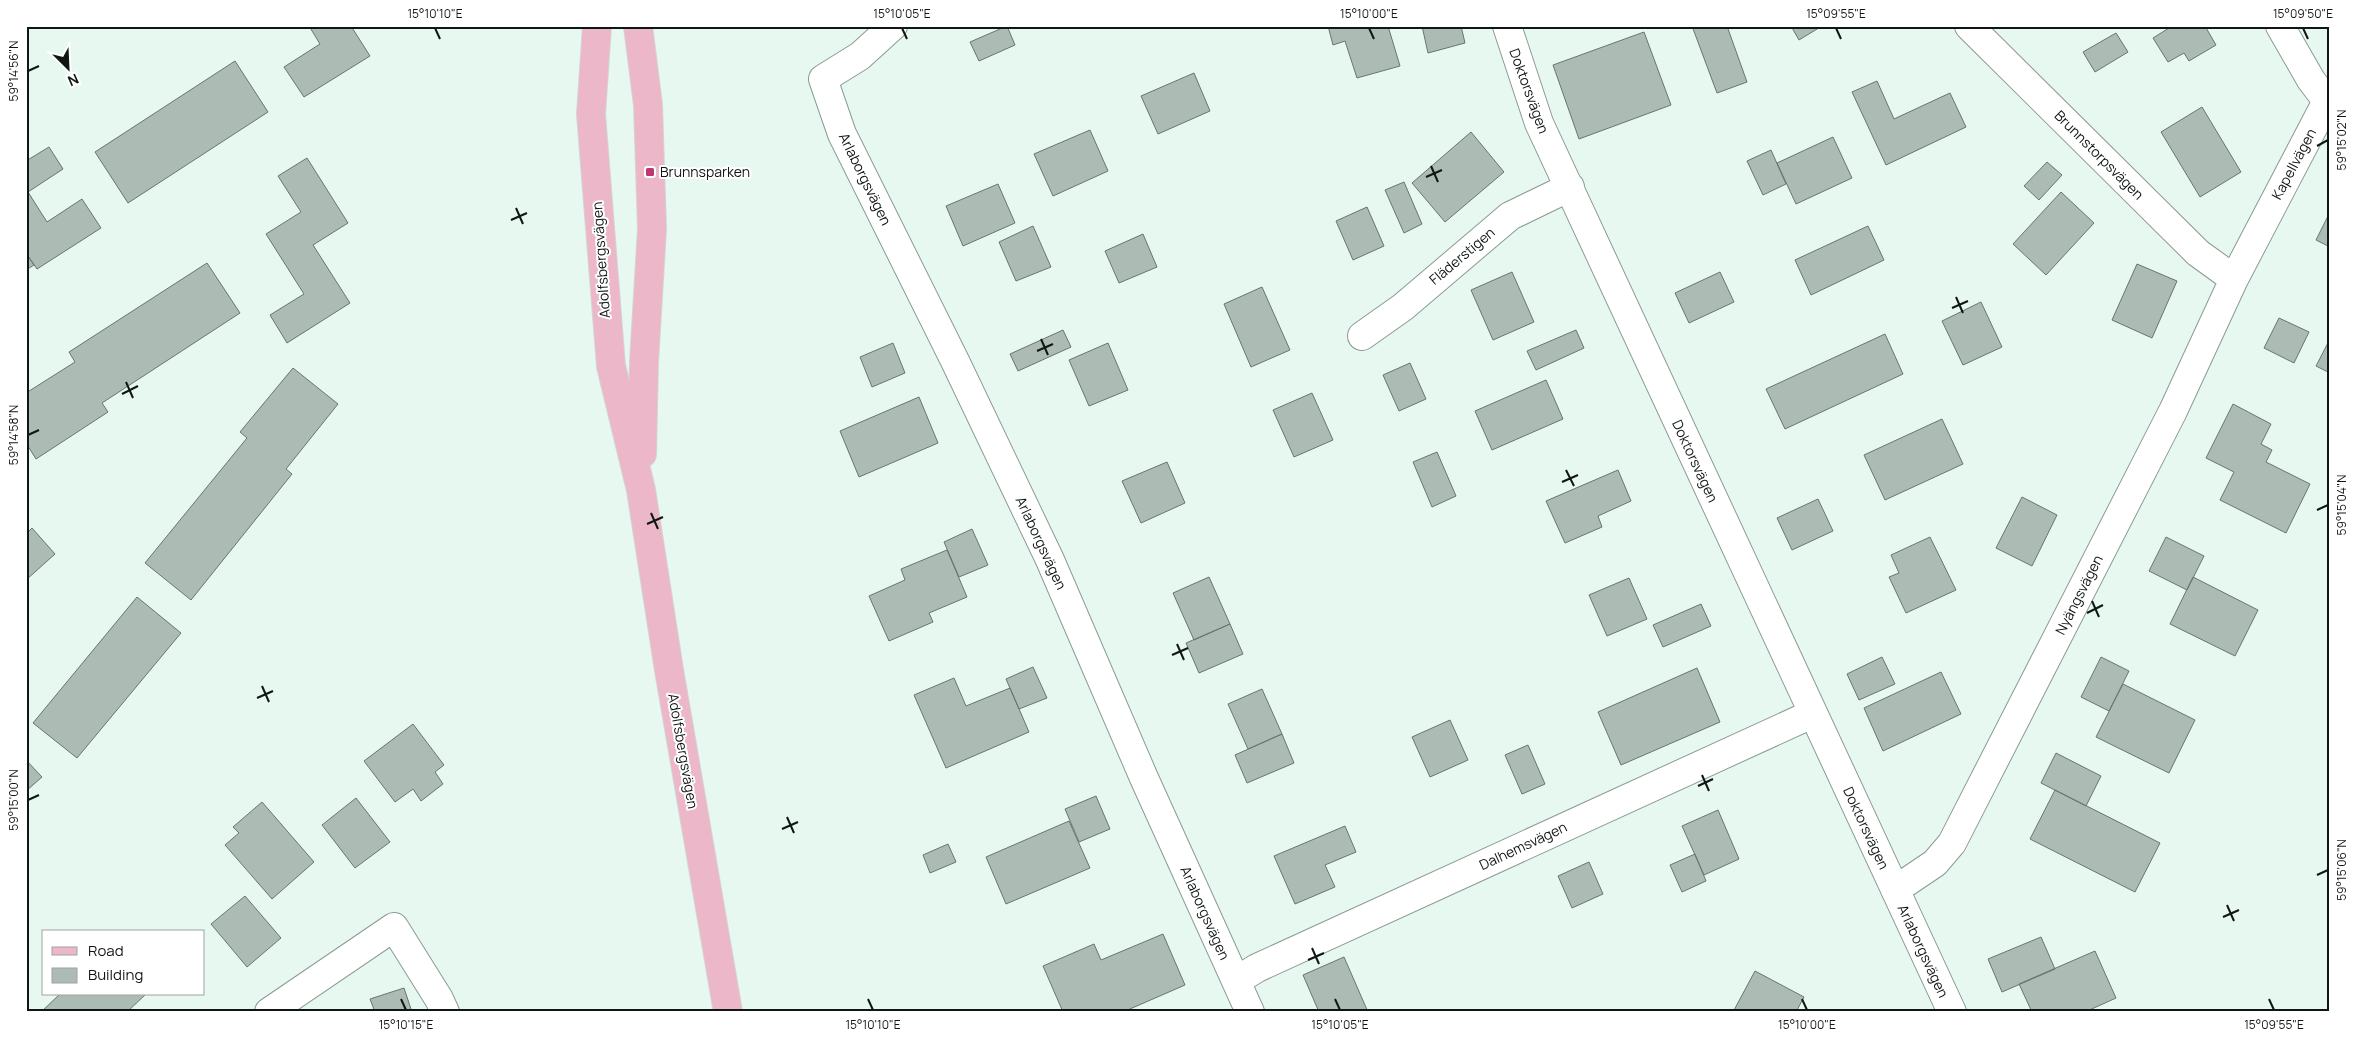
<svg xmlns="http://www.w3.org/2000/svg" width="2356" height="1038" font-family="Manrope,sans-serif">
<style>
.building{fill:#acbcb5;stroke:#67766f}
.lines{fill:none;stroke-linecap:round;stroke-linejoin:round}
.minor-casing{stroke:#8b9b93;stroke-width:30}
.major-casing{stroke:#d4d5d5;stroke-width:30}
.minor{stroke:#fff;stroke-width:28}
.major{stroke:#ecb7c8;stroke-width:28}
.ticks{fill:none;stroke:#101613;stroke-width:2}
.poi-dot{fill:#bf3670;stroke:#fff;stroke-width:2}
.labels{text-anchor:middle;stroke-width:4;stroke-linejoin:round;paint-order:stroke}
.street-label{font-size:14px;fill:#101613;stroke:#fff}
.poi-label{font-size:14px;fill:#101613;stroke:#fff;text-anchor:start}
.neatline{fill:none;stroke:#101613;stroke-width:2}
.ticks-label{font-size:12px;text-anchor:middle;fill:#101613}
</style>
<rect width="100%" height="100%" fill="#e7f8f0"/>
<path class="building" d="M309 26H351L370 56 304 97 284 67 320 44Z
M1007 26 1015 45 979 61 970 42Z
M1328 26H1388L1400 66 1357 78 1345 41 1333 45Z
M1422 26H1461L1465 43 1428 53Z
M1692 26H1727L1747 82 1717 93Z
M1791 26H1822L1799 40Z
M2168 26H2205L2216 45 2189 61 2184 53 2168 62 2153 38 2169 28Z
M1644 32 1671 105 1579 139 1553 65Z
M2116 33 2128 52 2095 72 2083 52Z
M235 61 268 112 128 203 95 152Z
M1194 73 1210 111 1158 134 1141 96Z
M1877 81 1894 119 1950 93 1966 127 1886 165 1852 92Z
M2202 107 2241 172 2200 197 2161 132Z
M1090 130 1108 171 1053 196 1034 154Z
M1471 132 1504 172 1445 222 1412 183Z
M1833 137 1852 178 1796 204 1777 163Z
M49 147 63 169 28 192 47 222 82 199 101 228 37 269 26 253V161Z
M1771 150 1786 184 1763 195 1747 161Z
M307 158 348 223 313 245 350 303 287 343 270 315 304 294 266 234 301 212 278 176Z
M2047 162 2062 175 2039 200 2024 186Z
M1404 182 1422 224 1404 233 1385 190Z
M998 184 1015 223 963 246 946 206Z
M2061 192 2094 223 2046 275 2013 244Z
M1367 207 1384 246 1353 260 1336 221Z
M2330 212V247L2316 240Z
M1033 226 1051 267 1016 281 999 242Z
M1868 226 1884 260 1811 295 1795 260Z
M1143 234 1157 267 1119 283 1105 251Z
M26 253 34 265 26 270Z
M207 263 240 313 102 403 108 412 36 459 26 443V393L75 362 69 352Z
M2137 264 2177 281 2152 338 2112 320Z
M1512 272 1534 322 1493 340 1471 290Z
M1720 272 1734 302 1689 323 1675 293Z
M1262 287 1290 350 1251 367 1224 304Z
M1981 302 2002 347 1963 365 1942 321Z
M2279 318 2309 332 2294 363 2264 348Z
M1063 330 1071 347 1018 371 1010 354Z
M1576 330 1584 348 1536 370 1527 351Z
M1885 334 1903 374 1785 429 1766 389Z
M2330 339V373L2316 366Z
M893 343 905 373 872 387 860 357Z
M1108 343 1128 390 1089 406 1069 360Z
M1410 363 1426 399 1399 411 1383 375Z
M293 368 338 404 286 469 292 474 191 600 145 563 247 438 240 432Z
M1546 380 1563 419 1492 450 1475 411Z
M1312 393 1333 440 1294 457 1273 410Z
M919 397 938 443 859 477 840 431Z
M2233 404 2271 424 2261 444 2272 450 2266 462 2310 484 2286 533 2220 500 2234 472 2206 458Z
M1942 419 1963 464 1885 500 1864 455Z
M1437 452 1456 496 1432 507 1413 462Z
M1167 462 1185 503 1141 523 1122 481Z
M1618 470 1631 501 1598 516 1602 527 1565 543 1546 501Z
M2022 497 2057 515 2032 566 1996 548Z
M1818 499 1833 531 1792 550 1777 518Z
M32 528 55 554 26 580V534Z
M972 529 988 565 959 577 944 542Z
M1930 537 1956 590 1906 613 1889 577 1899 573 1891 555Z
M2166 537 2204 556 2187 590 2149 571Z
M947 550 967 597 929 613 933 622 889 641 869 596 905 580 901 569Z
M1209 577 1230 624 1194 640 1173 593Z
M2193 577 2258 610 2235 656 2170 624Z
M1629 578 1647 619 1607 636 1589 595Z
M137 597 181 633 77 758 33 723Z
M1701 604 1711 626 1663 647 1653 625Z
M1230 624 1243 654 1199 673 1186 643Z
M1882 657 1895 684 1859 700 1847 674Z
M2101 657 2129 671 2109 711 2081 697Z
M1033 667 1047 698 1019 709 1006 679Z
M1697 668 1720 722 1621 765 1598 712Z
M1941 672 1961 714 1883 751 1864 708Z
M954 678 966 706 1010 688 1029 732 946 768 914 695Z
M2123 684 2195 720 2169 773 2096 737Z
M1262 689 1282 734 1248 749 1228 704Z
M1450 720 1468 760 1430 777 1412 737Z
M413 724 444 765 435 772 443 784 421 801 413 789 395 802 364 761Z
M1282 734 1294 763 1247 783 1235 755Z
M1528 745 1545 784 1522 794 1505 755Z
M2056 753 2101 776 2086 806 2041 783Z
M26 760 42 777 26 791Z
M2055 790 2160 843 2135 892 2030 839Z
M1096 796 1110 829 1079 842 1065 809Z
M356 798 390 842 355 868 322 825Z
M262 802 314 862 272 899 225 845 239 833 233 827Z
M1718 810 1739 859 1704 875 1682 826Z
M1069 821 1090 868 1006 904 986 857Z
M1345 826 1356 852 1325 865 1335 887 1295 904 1274 856Z
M948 844 956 862 930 873 923 855Z
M1695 854 1706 881 1682 892 1670 865Z
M1589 862 1603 894 1572 908 1558 876Z
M245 896 281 938 247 967 211 924Z
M1163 934 1185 985 1123 1012H1063L1043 966 1094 944 1101 960Z
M2041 937 2055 969 2002 992 1988 959Z
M2095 951 2116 998 2085 1012H2032L2019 984Z
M1344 957 1368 1012H1319L1303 975Z
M1755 971 1804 997 1796 1012H1733Z
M404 988 412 1012H375L370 999Z
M60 994H146L127 1012H41Z"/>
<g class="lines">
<defs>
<path id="minor" d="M893 26 860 56 823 79 842 134 955 361 1050 560 1144 778 1250 1012
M1507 26 1539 123 1952 1012
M1969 26 2198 253 2234 279
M1362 336 1403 307 1510 216 1570 187
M1895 890 1935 863 1952 843 2173 411 2234 279 2327 101 2311 80 2280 26
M1236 981 1257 968 1812 714
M269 1012 394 927 439 999 445 1012"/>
<path id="major" d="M597 26 591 114 611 366 641 490 669 670 728 1012
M638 26 648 105 652 229 644 362 642 454"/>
</defs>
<use href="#minor" class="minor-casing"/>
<use href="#major" class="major-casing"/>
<use href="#minor" class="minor"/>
<use href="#major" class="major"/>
</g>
<path class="ticks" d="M435 28 440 39M902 28 907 39M1369 28 1374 39M1836 28 1841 39M2303 28 2308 39M28 71 39 66M2317 146 2328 140M1431 166 1438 182M1426 177 1442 170M516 208 523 224M511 220 527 213M1956 297 1963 313M1952 308 1968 301M1041 339 1048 355M1037 351 1053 344M126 382 133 398M122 394 138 386M28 435 39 430M1566 470 1574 486M1562 482 1578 475M2317 510 2328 505M651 513 658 529M647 524 663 517M2092 601 2099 617M2087 613 2103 605M1177 644 1184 660M1172 655 1188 648M262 686 269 702M257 698 273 691M1702 775 1709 791M1698 786 1713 779M28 800 39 795M787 817 794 833M782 829 798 822M2317 875 2328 870M2227 905 2234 921M2223 917 2239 910M1312 948 1319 964M1308 960 1324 953M401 999 406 1010M868 999 873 1010M1335 999 1340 1010M1802 999 1807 1010M2269 999 2274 1010"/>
<rect class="poi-dot" x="645" y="167" width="10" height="10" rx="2.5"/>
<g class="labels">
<g class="street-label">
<text transform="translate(1529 91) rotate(70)" y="5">Doktorsvägen</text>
<text transform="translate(2099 155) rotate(45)" y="5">Brunnstorpsvägen</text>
<text transform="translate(2294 164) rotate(-62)" y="5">Kapellvägen</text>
<text transform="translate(865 179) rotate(64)" y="5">Arlaborgsvägen</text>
<text transform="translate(1462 256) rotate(-40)" y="5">Fläderstigen</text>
<text transform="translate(601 260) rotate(-94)" y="5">Adolfsbergsvägen</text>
<text transform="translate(1695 461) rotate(65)" y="5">Doktorsvägen</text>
<text transform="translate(1041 543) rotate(65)" y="5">Arlaborgsvägen</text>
<text transform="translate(2079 595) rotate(-63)" y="5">Nyängsvägen</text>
<text transform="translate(683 751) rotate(80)" y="5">Adolfsbergsvägen</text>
<text transform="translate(1866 828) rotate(65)" y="5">Doktorsvägen</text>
<text transform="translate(1523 846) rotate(-25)" y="5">Dalhemsvägen</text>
<text transform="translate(1205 913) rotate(66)" y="5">Arlaborgsvägen</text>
<text transform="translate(1923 951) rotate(65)" y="5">Arlaborgsvägen</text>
</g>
<g class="poi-label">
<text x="660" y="177">Brunnsparken</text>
</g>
</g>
<rect width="2356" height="1038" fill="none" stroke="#ffffff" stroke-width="55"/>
<rect x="42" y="930" width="162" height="65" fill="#ffffff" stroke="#9fa2a1"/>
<rect x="52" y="947" width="25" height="8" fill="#ecb7c8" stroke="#9fa2a1"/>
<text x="88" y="956" font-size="15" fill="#101613">Road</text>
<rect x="52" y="968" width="25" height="15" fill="#acbcb5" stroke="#9fa2a1"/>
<text x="88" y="980" font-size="15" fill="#101613">Building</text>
<g transform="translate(68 68) rotate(156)" stroke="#ffffff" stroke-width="4" paint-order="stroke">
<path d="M0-4L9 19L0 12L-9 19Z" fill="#101613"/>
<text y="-8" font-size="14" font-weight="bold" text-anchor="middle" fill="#101613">N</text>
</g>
<rect x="28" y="28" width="2300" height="982" class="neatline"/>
<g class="ticks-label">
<text x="435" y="18">15°10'10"E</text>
<text x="902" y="18">15°10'05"E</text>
<text x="1369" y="18">15°10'00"E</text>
<text x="1836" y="18">15°09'55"E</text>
<text x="2303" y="18">15°09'50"E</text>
<text transform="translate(14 71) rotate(-90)" y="4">59°14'56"N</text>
<text transform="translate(2342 140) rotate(-90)" y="4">59°15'02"N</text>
<text transform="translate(14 435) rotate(-90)" y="4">59°14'58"N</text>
<text transform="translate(2342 505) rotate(-90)" y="4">59°15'04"N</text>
<text transform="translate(14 800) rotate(-90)" y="4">59°15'00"N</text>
<text transform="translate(2342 870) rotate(-90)" y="4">59°15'06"N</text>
<text x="406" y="1029">15°10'15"E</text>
<text x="873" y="1029">15°10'10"E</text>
<text x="1340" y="1029">15°10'05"E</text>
<text x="1807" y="1029">15°10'00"E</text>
<text x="2274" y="1029">15°09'55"E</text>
</g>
</svg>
